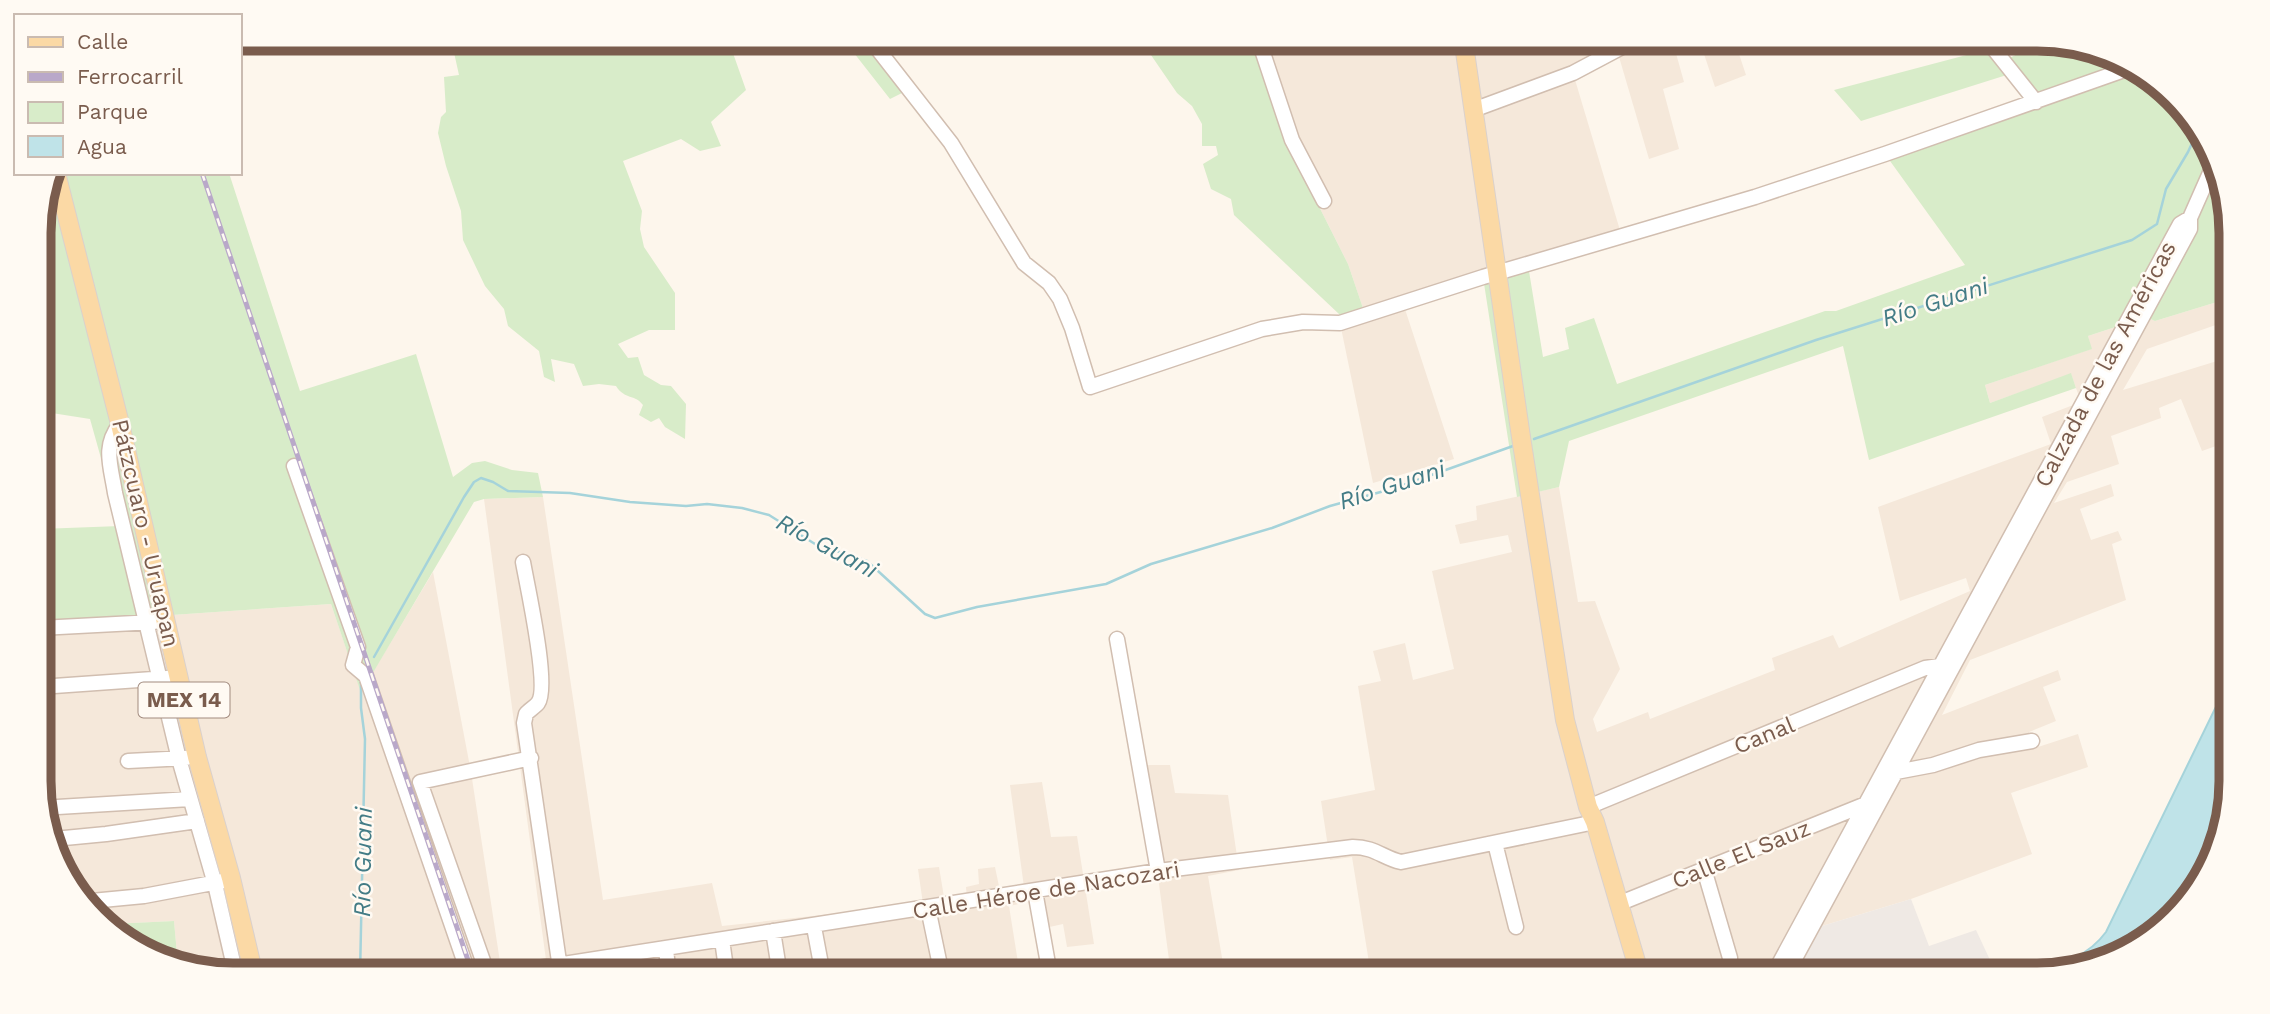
<svg xmlns="http://www.w3.org/2000/svg" width="2270" height="1014" font-family="'Work Sans',sans-serif">
<style>
.residential{fill:#f5e8da}
.industrial{fill:#efe9e4}
.green{fill:#d8ecc9}
.water{fill:#bfe3e8;stroke:#a5d3da;stroke-width:2}
.lines{fill:none;stroke-linecap:round;stroke-linejoin:round}
.stream{stroke:#a5d3da;stroke-width:2.5}
.minor-casing{stroke:#d1beb0;stroke-width:17}
.major-casing{stroke:#dad1cd;stroke-width:20}
.minor{stroke:#fff;stroke-width:14}
.major{stroke:#fbd9a5;stroke-width:18}
.rail-casing{stroke:#b9a8c9;stroke-width:5}
.rail{stroke:#fffaf3;stroke-width:2.5;stroke-dasharray:8;stroke-linecap:butt}
.labels{text-anchor:middle;stroke-width:5;stroke-linejoin:round;paint-order:stroke}
.shield{fill:#fffaf3;stroke:#a28b7f;stroke-width:2}
.shield-label{font-size:21px;font-weight:bold;fill:#7a5c4d}
.street-label{font-size:23px;fill:#7a5c4d;stroke:#fffaf3}
.water-label{font-size:24px;font-style:italic;fill:#437c86;stroke:#fffaf3}
.rim{fill:none;stroke:#7a5c4d;stroke-width:9}
</style>
<rect width="100%" height="100%" fill="#fdf6ec"/>
<path class="residential" d="M1259 39H1672L1684 82 1663 89 1679 149 1649 159 1617 50 1573 73 1622 237 1403 303 1454 459 1373 483 1340 323 1365 314 1348 264 1290 149Z
M1699 39H1734L1746 75 1715 87Z
M2230 298V320L2147 349 2123 390 2230 357V441L2202 451 2181 399 2159 408 2161 418 2111 436 2119 464 2067 482 2054 503 2111 484 2114 496 2080 509 2091 540 2118 531 2122 540 2112 544 2126 600 1970 660 1942 715 2058 670 2061 680 2043 687 2056 721 2029 732 2035 748 2078 734 2088 767 2011 793 2032 854 1911 899 1809 930 1786 975H1371L1352 857 1330 860 1321 801 1375 790 1358 686 1381 681 1373 651 1405 643 1413 680 1454 669 1432 571 1512 552 1508 535 1460 544 1455 525 1477 520 1476 506 1559 487 1578 602 1595 601 1620 669 1593 719 1597 732 1648 712 1650 719 1775 670 1772 658 1833 635 1839 648 1970 591 1966 578 1900 601 1878 507 2051 444 2042 417 2081 402 2071 374 1990 403 1985 385 2091 349 2088 336 2146 317 2155 321Z
M543 497 603 900 712 883 722 926 923 904 918 869 939 867 945 903 967 899 966 887 979 884 978 869 995 867 1000 891 1024 887 1010 785 1042 782 1051 837 1077 836 1094 944 1067 947 1063 924 1045 928 1039 900 1009 906 1020 975H548L484 499Z
M433 572 471 772 502 975H233L178 965 174 921 111 924 79 900 40 807V624L331 604 361 692Z
M1139 765H1170L1175 793 1228 795 1239 870 1208 876 1225 975H1171L1157 869Z
M1315 963 1317 975H1288L1286 966Z"/>
<path class="industrial" d="M1911 899 1929 946 1976 930 1997 975H1786L1809 930Z"/>
<path class="green" d="M451 39H728L746 90 711 122 721 146 700 151 681 139 623 161 642 211 640 229 644 247 675 293V330H649L618 344 628 358 638 357 644 375 661 385 671 386 686 404 685 439 665 427 659 418 651 422 639 415 643 405C635 394 625 400 616 386L599 384 583 386 574 364 551 359 555 382 544 377 539 351 508 326 504 309 485 286 463 240 461 211 446 166 438 133 441 117 446 112 444 77 459 75Z
M843 39H875L912 88 890 99Z
M1140 39H1259L1290 149 1348 264 1365 314 1340 323 1339 314 1234 215 1231 199 1211 189 1203 164 1218 155 1216 146H1202V124L1192 106 1177 93Z
M2044 40 2111 53 2191 114 2230 207V298L2155 321 2146 317 2088 336 2092 349 1985 385 1990 403 2071 373 2076 388 1869 460 1843 346 1569 441 1559 487 1517 497 1483 277 1528 265 1543 357 1569 349 1565 328 1594 318 1617 384 1825 311H1836L1965 265 1885 154 2035 102 2013 73 1861 121 1834 90 1993 48 2004 61Z
M52 173H229L300 391 416 354 453 477 472 463 485 461 512 470 538 473 543 497 484 499 474 502 361 693 331 604 40 624V529L120 526 90 419 39 411V220Z
M174 921 178 965 159 961 111 924Z"/>
<path class="water" d="M2231 676V781L2217 855 2145 942 2049 975H2019C2053 965 2084 962 2106 932Z"/>
<g class="lines">
<path class="stream" d="M1534 439 1816 340 2132 240 2157 224 2166 189 2188 152 2198 130
M374 657 464 497 474 482 481 478 493 482 508 491 570 493 630 502 686 506 707 504 742 508 769 515 815 544 867 561 925 614 935 618 977 607 1106 584 1151 564 1272 528 1330 506 1395 488 1513 446
M360 975 365 739 361 708V682"/>
<defs>
<path id="minor" d="M869 38 951 143 1024 263 1049 283 1060 299 1072 328 1090 387 1262 329 1303 322 1340 323 1483 277 1755 197 1885 154 2130 68
M1258 38 1292 140 1324 201
M1985 38 2036 102
M1473 110 1573 73 1639 38
M120 424C102 447 111 466 115 493L179 759 215 884 236 975
M294 466 358 647 353 665 366 676 469 975
M523 562C527 585 550 687 538 703 535 707 529 710 526 714L524 723 561 975
M40 628 154 622
M1117 639 1158 871
M40 687 167 678
M128 761 186 758
M1896 772 1933 765 1979 750 2032 741
M1588 807 1925 668 1940 666
M41 808 190 799
M54 839 106 834 197 821
M1495 843 1516 927
M1704 869 1730 958
M1035 891 1050 975
M81 902 144 896 223 881
M1618 904 1866 804
M928 908 942 975
M814 927 823 975
M773 931 780 975
M722 940 727 975
M666 950 669 975
M488 975 420 782 531 758
M493 975 1158 871 1353 847C1375 847 1383 858 1401 862L1595 822
M1773 975 2180 224 2190 218
M1786 975 2190 229V218L2213 166"/>
<path id="major" d="M1463 38 1521 437 1565 720 1588 807 1595 822 1640 975
M56 173 120 424 197 757 231 878 254 975"/>
</defs>
<use href="#minor" class="minor-casing"/>
<use href="#major" class="major-casing"/>
<use href="#minor" class="minor"/>
<use href="#major" class="major"/>
<defs>
<path id="rail" d="M202 173 473 975"/>
</defs>
<use href="#rail" class="rail-casing"/>
<use href="#rail" class="rail"/>
</g>
<g class="labels">
<rect class="shield" x="138.5" y="682.5" width="91" height="35" rx="5"/>
<g class="shield-label">
<text x="184" y="707">MEX 14</text>
</g>
<g class="street-label">
<text transform="translate(2105 364) rotate(-62)" y="8">Calzada de las Américas</text>
<text transform="translate(146 533) rotate(77)" y="8">Pátzcuaro - Uruapan</text>
<text transform="translate(1764 735) rotate(-22)" y="8">Canal</text>
<text transform="translate(1741 854) rotate(-22)" y="8">Calle El Sauz</text>
<text transform="translate(1046 890) rotate(-9)" y="8">Calle Héroe de Nacozari</text>
</g>
<g class="water-label">
<text transform="translate(1935 302) rotate(-18)" y="8">Río Guani</text>
<text transform="translate(1392 485) rotate(-18)" y="8">Río Guani</text>
<text transform="translate(827 546) rotate(28)" y="8">Río Guani</text>
<text transform="translate(363 862) rotate(-89)" y="8">Río Guani</text>
</g>
</g>
<path d="M0 0H2270V1014H0ZM233 51H2037A182 182 0 0 1 2219 233V781A182 182 0 0 1 2037 963H233A182 182 0 0 1 51 781V233A182 182 0 0 1 233 51Z" fill="#fffaf3" fill-rule="evenodd"/>
<path class="rim" d="M233 51H2037A182 182 0 0 1 2219 233V781A182 182 0 0 1 2037 963H233A182 182 0 0 1 51 781V233A182 182 0 0 1 233 51Z"/>
<rect x="14" y="14" width="228" height="161" fill="#fffaf3" stroke="#cabbb1" stroke-width="2"/>
<rect x="28" y="37" width="35" height="10" fill="#fbd9a5" stroke="#cabbb1" stroke-width="2"/>
<text x="77" y="49" font-size="21" fill="#7a5c4d">Calle</text>
<rect x="28" y="72" width="35" height="10" fill="#b9a8c9" stroke="#cabbb1" stroke-width="2"/>
<text x="77" y="84" font-size="21" fill="#7a5c4d">Ferrocarril</text>
<rect x="28" y="102" width="35" height="21" fill="#d8ecc9" stroke="#cabbb1" stroke-width="2"/>
<text x="77" y="119" font-size="21" fill="#7a5c4d">Parque</text>
<rect x="28" y="136" width="35" height="21" fill="#bfe3e8" stroke="#cabbb1" stroke-width="2"/>
<text x="77" y="154" font-size="21" fill="#7a5c4d">Agua</text>
</svg>
